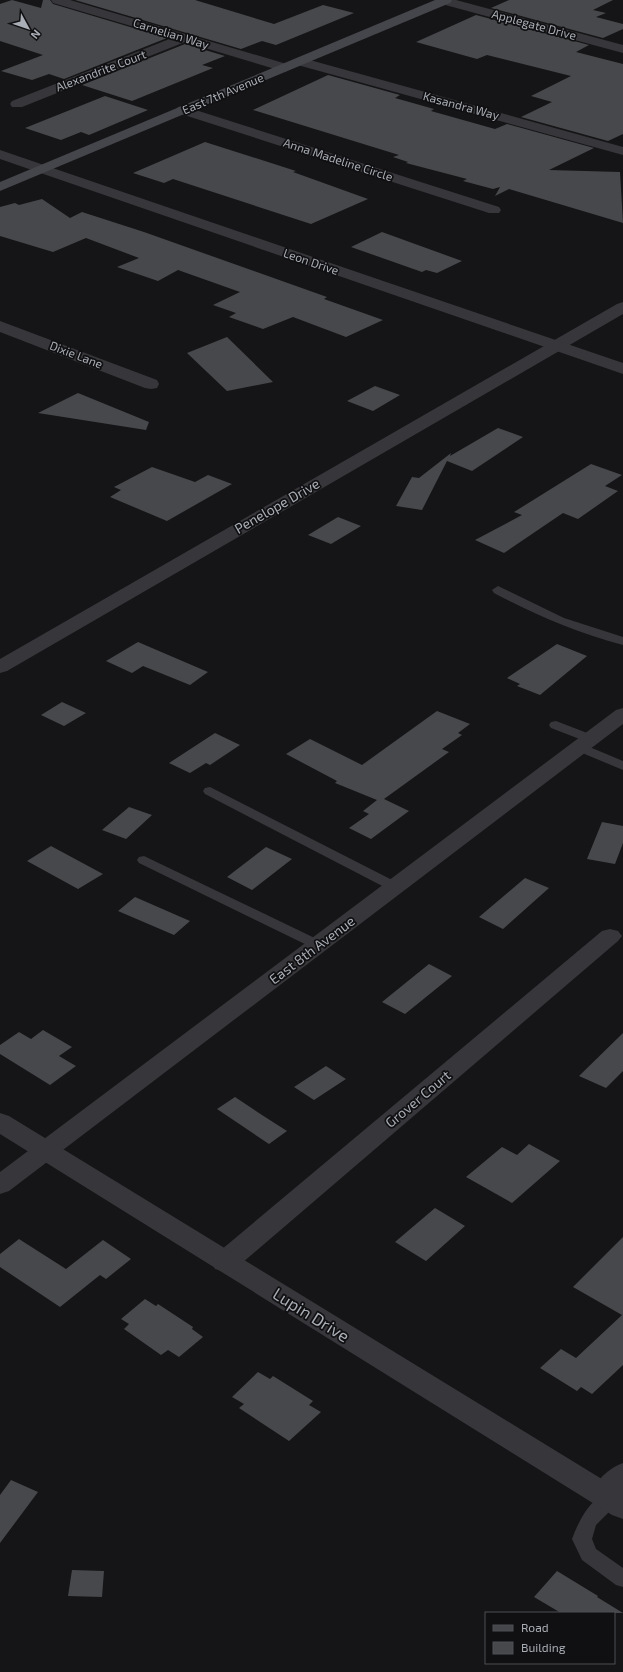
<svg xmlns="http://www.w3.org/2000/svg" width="623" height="1672" font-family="'Exo 2',sans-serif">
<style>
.building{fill:#47484b}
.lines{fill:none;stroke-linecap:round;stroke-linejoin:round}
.service{fill:#37373b;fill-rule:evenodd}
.minor{fill:#37373b;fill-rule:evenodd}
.tertiary{fill:#37373b;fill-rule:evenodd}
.secondary{fill:#45464b;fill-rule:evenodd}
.labels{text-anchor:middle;stroke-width:3.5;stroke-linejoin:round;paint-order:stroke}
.far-street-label{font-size:12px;fill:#a9adb5;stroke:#101012}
.street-label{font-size:14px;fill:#a9adb5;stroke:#101012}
.near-street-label{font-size:17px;fill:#a9adb5;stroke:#101012}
</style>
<rect width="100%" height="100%" fill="#151517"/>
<path class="building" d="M12 0 41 8 43 0H50L53 4 167 38 64 79 49 74 32 80 1 71 43 55 0 41V4Z
M75 0H195L274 24 323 5 354 13 276 45 262 41 241 49Z
M509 0H613L593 10 606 13 596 17 623 24V29L603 38 491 8Z
M476 15 589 45 576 52 623 64V134L608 141 521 117 552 102 531 96 571 76 487 55 477 59 416 42Z
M185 44 225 56 202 65 213 68 132 101 82 85Z
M328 75 400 95 395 98 434 109 431 111 495 129 507 124 594 148 549 170 620 172 623 223 509 189 495 196 500 187 493 189 463 181 467 179 406 163 408 162 393 157 399 155 253 110Z
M105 96 148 110 89 135 81 132 61 140 25 128Z
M205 142 296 171 293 172 368 199 311 224 173 179 164 183 133 173Z
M42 199 70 218 82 212 144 232 327 297 324 299 383 320 346 337 293 317 263 329 229 317 236 313 213 305 240 292 178 270 158 281 117 267 139 258 86 238 53 252 0 236V207L15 203 19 205Z
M382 232 462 261 437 273 426 270 422 272 351 247Z
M227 337 273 382 227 391 187 353Z
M375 386 400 395 373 411 347 401Z
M78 393 149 422 146 430 38 413Z
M498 428 523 437 472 471 447 461 422 510 396 506 412 477 419 478 451 453 450 456Z
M591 464 622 475 605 486 618 491 578 519 563 513 504 553 475 540 522 515 514 512Z
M152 467 195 482 208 475 232 484 167 521 110 497 121 490 114 487Z
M338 517 361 526 331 544 308 535Z
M138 642 208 672 190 685 143 666 132 673 106 661Z
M557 644 587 656 540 695 517 686 520 684 507 678Z
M62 702 86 713 64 726 41 715Z
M437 711 470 724 458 733 462 735 442 749 449 752 384 799 409 811 371 839 349 828 369 814 363 811 377 800 335 783 337 781 286 754 310 739 362 765Z
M215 733 240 745 210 765 206 763 190 773 169 763Z
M129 807 152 815 126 839 102 830Z
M602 822 623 826V843L615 864 587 859Z
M51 846 103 874 78 889 27 861Z
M266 847 292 859 252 890 227 877Z
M525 878 549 888 503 929 479 917Z
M135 897 190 921 174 935 118 911Z
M429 964 452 976 405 1014 382 1002Z
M43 1030 72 1047 59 1056 76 1066 50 1085 0 1054V1045L19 1032 31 1039Z
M623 1033V1071L606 1088 579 1076Z
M326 1066 346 1079 314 1100 294 1087Z
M235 1097 262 1115 287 1131 269 1144 217 1109Z
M529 1144 560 1161 512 1203 466 1177 502 1147 517 1155Z
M435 1208 465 1226 426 1261 395 1242Z
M623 1237V1365L592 1394 581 1387 577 1391 540 1368 561 1349 576 1358 622 1315 573 1287Z
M19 1239 66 1269 103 1240 131 1259 106 1279 100 1275 60 1307 0 1267V1254Z
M145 1299 156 1306 158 1304 193 1327 192 1329 203 1337 179 1357 168 1350 161 1355 124 1329 129 1324 121 1319Z
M258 1372 270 1379 273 1376 313 1401 309 1405 321 1412 289 1441 239 1408 244 1404 232 1397Z
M11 1480 38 1492 0 1543V1495Z
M72 1570 104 1571 102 1597 68 1596Z
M557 1571 598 1596 597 1597 623 1613H561L534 1597Z"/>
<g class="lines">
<path class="service" d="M498 586 564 618 623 637V645C577 633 535 615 494 593L492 590Z
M556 721 595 736 597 739 595 742 590 743 551 728 549 725 551 722Z
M580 743 623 761V770L575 750 573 747 575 744Z
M210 787 400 884 402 887 400 890H390L205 794 203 791 205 788Z
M144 856 323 942 325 945 323 948H313L139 863 137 860 139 857Z
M610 1492 617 1494 619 1499 617 1504 596 1525 592 1539 596 1549 623 1568V1587L616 1585 582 1560 572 1539C579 1520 590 1498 610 1492Z"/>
<path class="minor" d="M51 0H70L290 65 292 68 285 72 185 42 22 107H12L10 104 12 101 172 38 53 3Z
M436 0H456L623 45V53L438 3Z
M299 57 623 147V155L294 64 292 61Z
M183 106 499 207 501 210 499 213H489L178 113 176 110 178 107Z
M623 302V314L7 671 0 673V659L617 304Z
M0 321 157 380 159 384 157 388 151 389 145 388 0 332Z
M623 708V724L9 1191 0 1194V1172L616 710Z
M610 929 618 931 622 936 618 941 235 1269 225 1272 215 1269 212 1262 215 1255 602 931Z
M623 1463V1494C613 1505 609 1508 594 1503L589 1495C596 1481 608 1468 623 1463Z"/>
<path class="tertiary" d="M0 150 623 363V374L0 159Z
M0 1113 9 1116 623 1492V1519L612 1515 0 1134Z"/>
<path class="secondary" d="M435 0H452L450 3 0 191V182Z"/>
</g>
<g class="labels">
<g class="far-street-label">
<text transform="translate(534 25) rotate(15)" y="4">Applegate Drive</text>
<text transform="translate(171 34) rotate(17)" y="4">Carnelian Way</text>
<text transform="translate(101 71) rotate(-21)" y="4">Alexandrite Court</text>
<text transform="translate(223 94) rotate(-23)" y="4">East 7th Avenue</text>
<text transform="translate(461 106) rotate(15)" y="4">Kasandra Way</text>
<text transform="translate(338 160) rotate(18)" y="4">Anna Madeline Circle</text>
<text transform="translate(311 262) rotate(19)" y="4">Leon Drive</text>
<text transform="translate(76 355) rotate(21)" y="4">Dixie Lane</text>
</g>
<g class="street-label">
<text transform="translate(277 506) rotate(-30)" y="5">Penelope Drive</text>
<text transform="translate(312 950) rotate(-37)" y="5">East 8th Avenue</text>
<text transform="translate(418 1099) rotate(-40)" y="5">Grover Court</text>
</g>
<g class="near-street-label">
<text transform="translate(311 1315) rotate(32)" y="6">Lupin Drive</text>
</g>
</g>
<rect x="485" y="1612" width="130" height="52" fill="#101012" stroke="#4d4f53"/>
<rect x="493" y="1625" width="20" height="6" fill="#45464b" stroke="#4d4f53"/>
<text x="521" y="1632" font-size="12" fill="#a9adb5">Road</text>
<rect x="493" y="1642" width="20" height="12" fill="#47484b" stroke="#4d4f53"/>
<text x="521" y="1652" font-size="12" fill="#a9adb5">Building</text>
<g transform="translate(28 28) rotate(130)" stroke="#101012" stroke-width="3" paint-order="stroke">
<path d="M0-3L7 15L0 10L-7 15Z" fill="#a9adb5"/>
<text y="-6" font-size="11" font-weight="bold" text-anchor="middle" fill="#a9adb5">N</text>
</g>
</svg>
